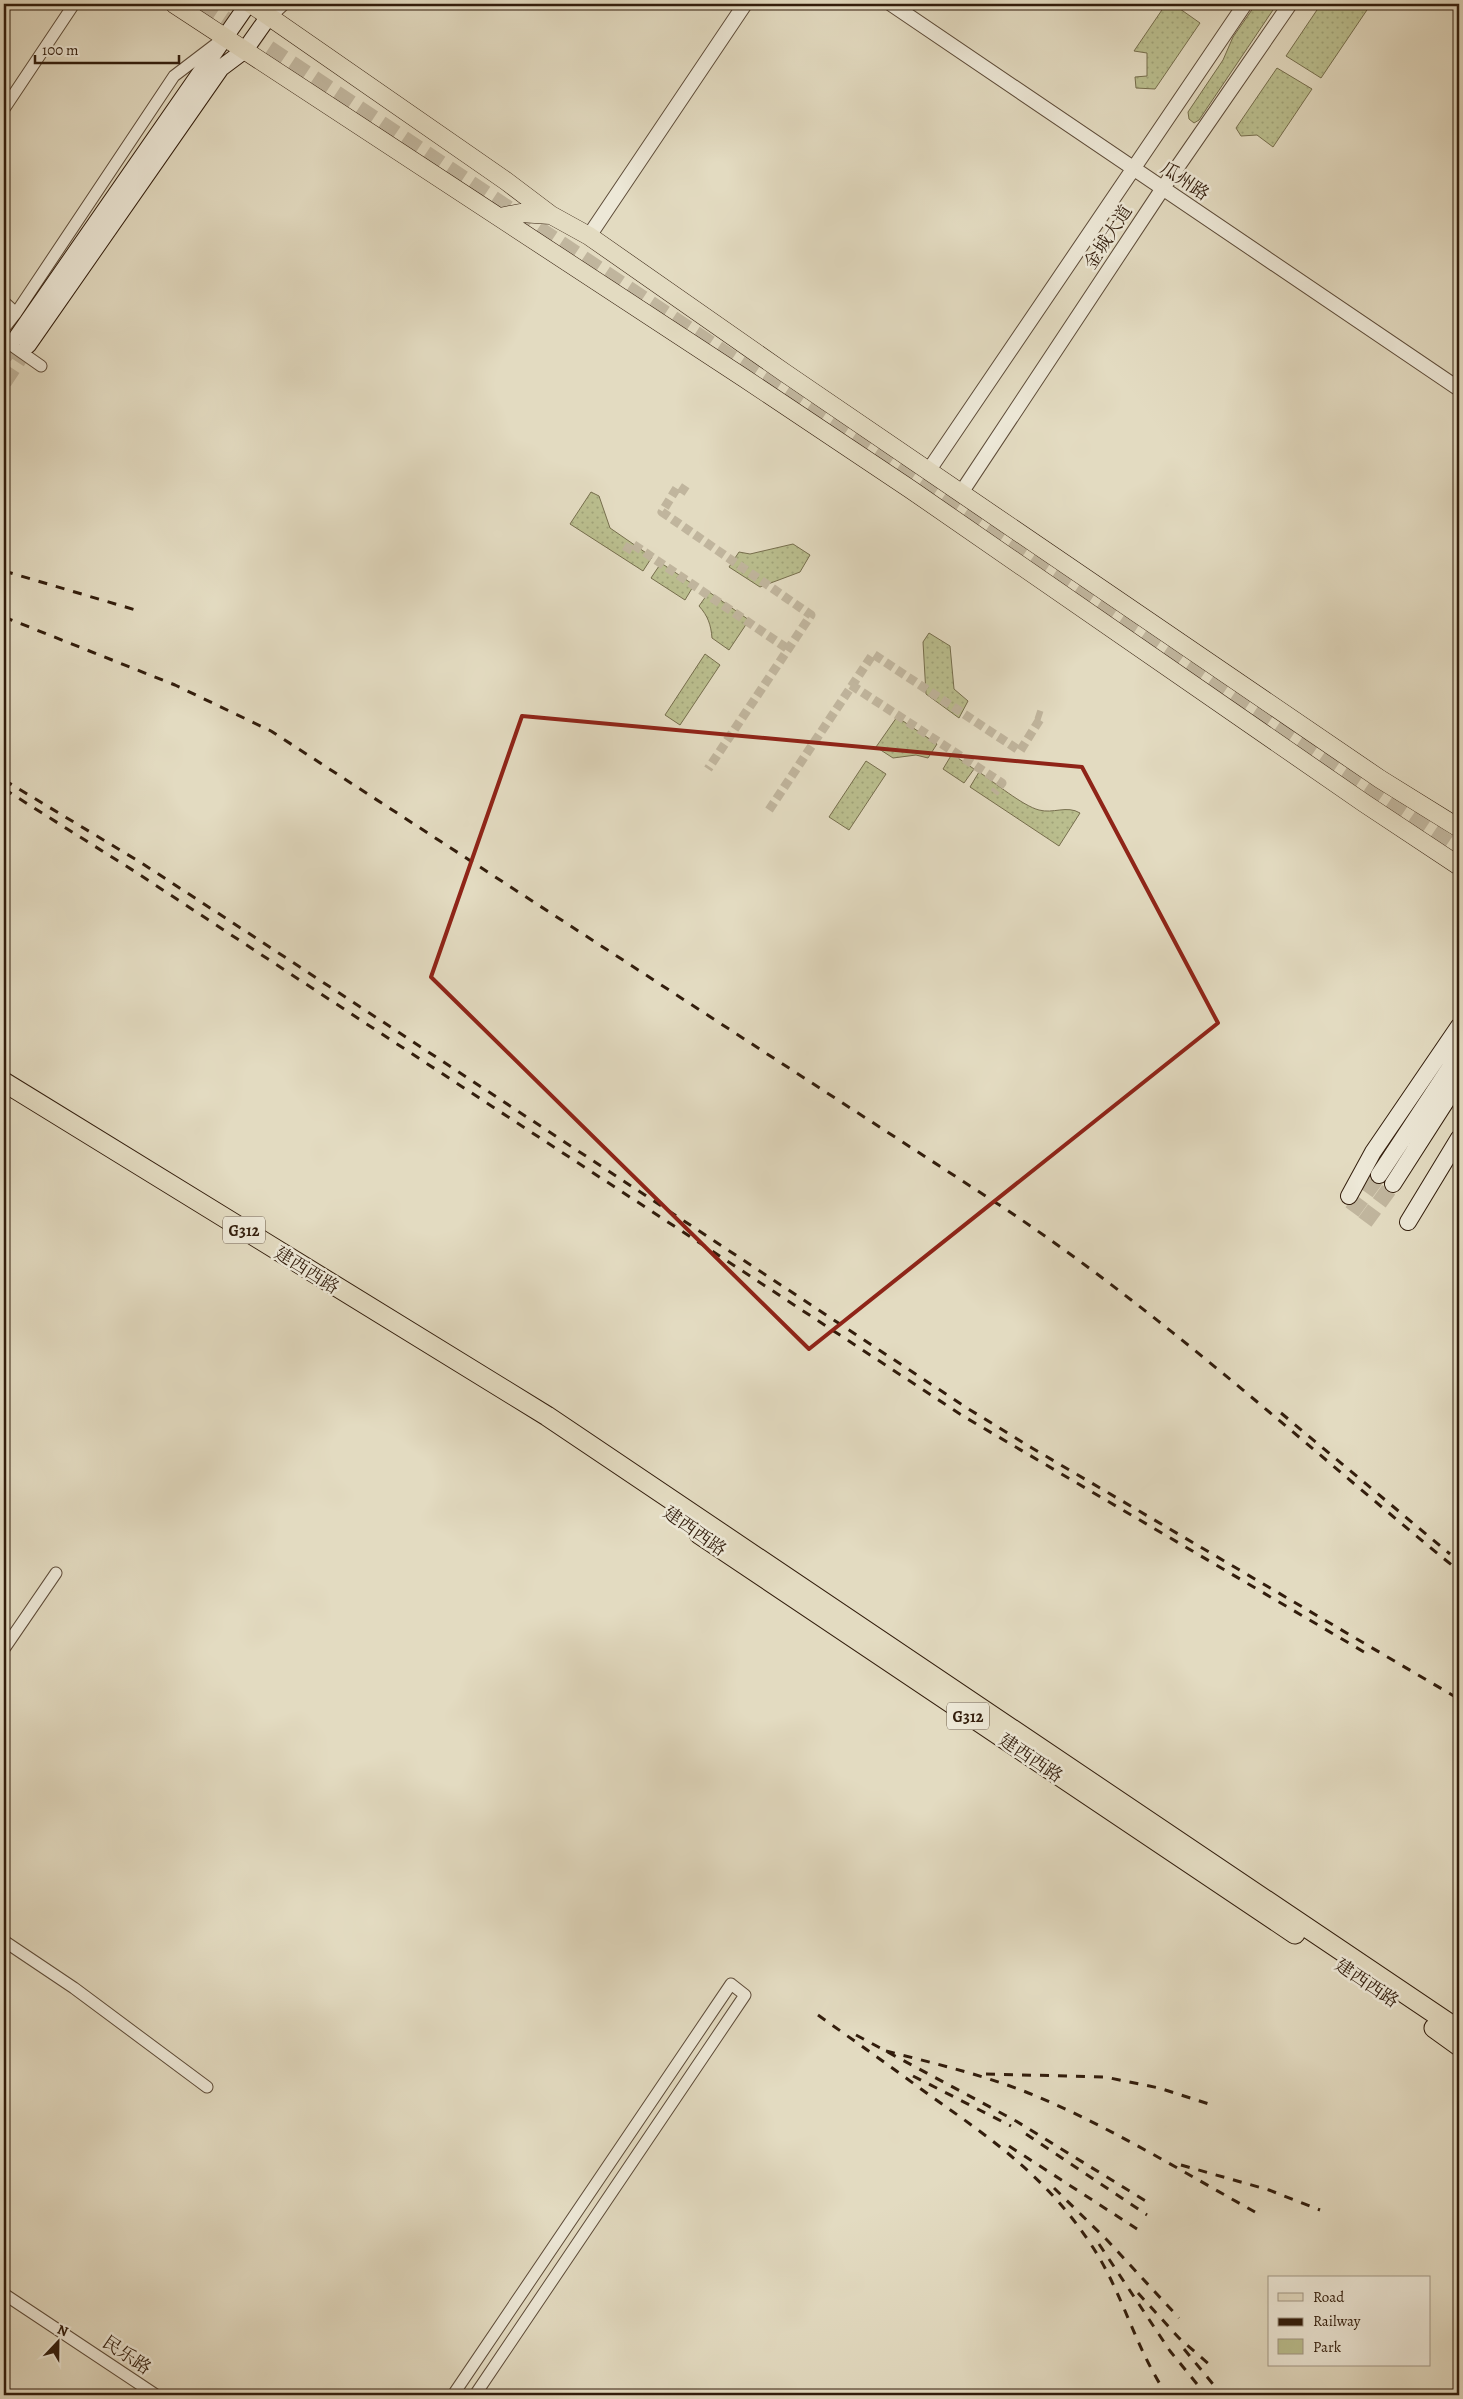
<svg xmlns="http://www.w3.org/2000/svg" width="1463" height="2399" font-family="Alegreya,'Noto Serif SC',serif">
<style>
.green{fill:url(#green-dots);stroke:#766e4d}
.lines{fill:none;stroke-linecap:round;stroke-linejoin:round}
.pedestrian-tunnel{stroke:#c0b59d;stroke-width:9;stroke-dasharray:9 4.5;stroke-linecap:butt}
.secondary-tunnel{stroke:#c0b59d;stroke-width:16;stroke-dasharray:16 8;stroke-linecap:butt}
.primary-tunnel{stroke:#c0b59d;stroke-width:18;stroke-dasharray:18 9;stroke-linecap:butt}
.minor-casing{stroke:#5e4c39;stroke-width:13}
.tertiary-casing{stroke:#5e4c39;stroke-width:16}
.secondary-casing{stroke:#321d0c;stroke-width:18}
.primary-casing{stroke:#321d0c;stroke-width:19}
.trunk-casing{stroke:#321d0c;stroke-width:21}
.minor{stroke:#ede8d7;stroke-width:11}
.tertiary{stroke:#ede8d7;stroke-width:14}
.secondary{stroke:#ede8d7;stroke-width:16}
.primary{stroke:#e3dbc1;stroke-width:18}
.trunk{stroke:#e3dbc1;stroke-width:19}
.rail{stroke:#321d0c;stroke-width:3;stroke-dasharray:9 9;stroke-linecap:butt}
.marked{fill:none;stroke:#8f2418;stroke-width:4;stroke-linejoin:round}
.labels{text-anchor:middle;stroke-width:5;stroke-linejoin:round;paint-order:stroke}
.shield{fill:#ede8d7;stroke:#6a5a49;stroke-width:1}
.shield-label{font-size:16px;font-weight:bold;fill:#321d0c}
.street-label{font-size:18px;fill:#321d0c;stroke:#ede8d7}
</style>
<defs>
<pattern id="green-dots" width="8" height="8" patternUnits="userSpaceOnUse" patternTransform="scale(1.25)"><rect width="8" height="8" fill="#babe8e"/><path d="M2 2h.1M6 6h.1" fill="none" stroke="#a0a379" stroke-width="1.8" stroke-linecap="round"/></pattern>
</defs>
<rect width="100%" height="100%" fill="#e3dbc1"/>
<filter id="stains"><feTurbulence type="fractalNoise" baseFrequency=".004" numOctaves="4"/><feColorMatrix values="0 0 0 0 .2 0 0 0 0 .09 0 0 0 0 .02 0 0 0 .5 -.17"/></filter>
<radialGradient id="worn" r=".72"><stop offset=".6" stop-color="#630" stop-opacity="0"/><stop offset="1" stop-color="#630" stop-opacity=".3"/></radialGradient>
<path class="green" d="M1166 4H1173L1200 23 1155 89 1136 88 1135 77 1147 76V53L1134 51Z
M1256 4H1277L1199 120 1194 123 1189 119 1188 112 1223 60 1233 37Z
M1321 4H1371L1321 78 1286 56Z
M1277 68 1312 89 1273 147 1257 135 1241 136 1236 128Z
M591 492 599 496 610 528 652 557 643 571 570 524Z
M793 544 810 555 800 572 760 587 729 567 739 552 750 554Z
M661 563 694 585 685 600 651 578Z
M709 592 749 620 729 650 712 638C711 625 708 616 699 606Z
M929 633 950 646 954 689 968 701 959 718 926 694 923 642Z
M705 654 720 665 680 725 665 715Z
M897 717 937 744 928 758 916 755 893 758 876 747Z
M952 754 974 769 964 783 943 769Z
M866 761 886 774 849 830 829 817Z
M979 772C994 782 1023 806 1039 810 1053 814 1067 805 1080 813L1059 846 970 787Z"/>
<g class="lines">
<path class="pedestrian-tunnel" d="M687 492 678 486 662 512 811 615 708 769
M626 552 631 543 788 649
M851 685 1002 783 994 793
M769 810 873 654 1020 751 1042 716 1036 714"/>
<path class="secondary-tunnel" d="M4 357 17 337
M4 382 28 345
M1352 1212 1379 1175
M1365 1222 1393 1184"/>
<path class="primary-tunnel" d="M201 4 914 481 1459 851"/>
<defs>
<path id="minor" d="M4 109 74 4
M4 302 16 313
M4 328 16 313 174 76 216 44
M4 340 41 366
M4 1649 56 1573
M4 1941 74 1988 207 2087
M4 2294 156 2395
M453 2395 731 1984 745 1995 475 2395"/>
<path id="tertiary" d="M891 4 1459 389
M269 16 282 4
M589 236 745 4
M929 470 1245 4
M961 493 1163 188 1290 4"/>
<path id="secondary" d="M17 337 248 4
M28 345 221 68 245 50 269 16
M1379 1175 1459 1054
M1393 1184 1459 1081
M1349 1196 1373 1152 1459 1026
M1408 1222 1459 1138"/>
<path id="primary" d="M174 4 744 378 910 489 1364 803 1459 866
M251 4 506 181 551 215 589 236 785 373 1380 779 1459 828
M500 217 520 213 550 215"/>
<path id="trunk" d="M4 1082 547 1416 1459 2030
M699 1534 1295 1934
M1434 2028 1459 2046"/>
</defs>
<use href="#minor" class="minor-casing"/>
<use href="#tertiary" class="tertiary-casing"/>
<use href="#secondary" class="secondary-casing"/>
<use href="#primary" class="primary-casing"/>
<use href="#trunk" class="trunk-casing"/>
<use href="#minor" class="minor"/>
<use href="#tertiary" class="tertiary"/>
<use href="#secondary" class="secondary"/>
<use href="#primary" class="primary"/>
<use href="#trunk" class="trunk"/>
<path class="rail" d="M4 571 139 611
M4 617 175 685 271 731 1004 1208C1166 1316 1309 1449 1459 1571
M4 780 140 862 259 940 967 1408 1032 1448 1459 1699
M4 789 134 871 963 1416 1364 1652
M1281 1413 1450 1554
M818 2015C856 2042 894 2069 932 2097 995 2141 1049 2180 1092 2246 1123 2293 1135 2348 1167 2395
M856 2035 1016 2121 1149 2203
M886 2051C937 2064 988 2076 1036 2096 1112 2128 1183 2172 1255 2212
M986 2074 1105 2077 1159 2088 1212 2105
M913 2076 1011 2126
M1026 2134 1147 2215
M1009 2146 1137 2229
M1181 2165 1269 2190 1320 2210
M1054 2188 1107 2240 1179 2318
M1099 2244 1170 2351 1206 2395
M1138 2293 1179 2338 1210 2365
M1184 2349 1222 2395"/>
</g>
<path class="marked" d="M522 716 1082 767 1218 1023 809 1349 431 977Z"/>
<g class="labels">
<g class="shield">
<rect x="223" y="1216.5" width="42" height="27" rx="4"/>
<rect x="947" y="1702.5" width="42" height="27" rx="4"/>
</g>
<g class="shield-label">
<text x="244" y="1236">G312</text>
<text x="968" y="1722">G312</text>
</g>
<g class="street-label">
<text transform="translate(1185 181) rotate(34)" y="6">瓜州路</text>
<text transform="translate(1108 237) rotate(-57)" y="6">金城大道</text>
<text transform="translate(307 1270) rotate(32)" y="6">建西西路</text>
<text transform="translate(695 1531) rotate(35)" y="6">建西西路</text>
<text transform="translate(1031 1758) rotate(34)" y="6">建西西路</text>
<text transform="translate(1367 1983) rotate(34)" y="6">建西西路</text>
<text transform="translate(127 2355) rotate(34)" y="6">民乐路</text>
</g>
</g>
<rect width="1463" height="2399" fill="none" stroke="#e3dbc1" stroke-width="20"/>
<rect x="5" y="5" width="1453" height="2389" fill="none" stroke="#321d0c" stroke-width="2.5"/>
<rect x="10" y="10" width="1443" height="2379" fill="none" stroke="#321d0c"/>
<rect x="1268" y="2276" width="162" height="90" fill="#ede8d7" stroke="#a29786"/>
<rect x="1278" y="2293" width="25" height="8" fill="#e3dbc1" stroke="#a29786"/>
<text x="1313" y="2302" font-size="15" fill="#321d0c">Road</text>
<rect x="1278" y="2318" width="25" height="8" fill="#321d0c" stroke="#a29786"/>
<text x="1313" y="2326" font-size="15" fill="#321d0c">Railway</text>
<rect x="1278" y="2339" width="25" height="15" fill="#babe8e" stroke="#a29786"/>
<text x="1313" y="2352" font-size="15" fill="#321d0c">Park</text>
<g transform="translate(58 2342) rotate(22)" stroke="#ede8d7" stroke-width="4" paint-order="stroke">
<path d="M0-4L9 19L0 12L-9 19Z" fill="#321d0c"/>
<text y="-8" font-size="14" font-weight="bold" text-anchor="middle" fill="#321d0c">N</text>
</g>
<path d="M35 55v8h144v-8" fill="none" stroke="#321d0c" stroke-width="2.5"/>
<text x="42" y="55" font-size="15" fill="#321d0c" stroke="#ede8d7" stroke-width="4" paint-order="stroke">100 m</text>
<rect width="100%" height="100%" filter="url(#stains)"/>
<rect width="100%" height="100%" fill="url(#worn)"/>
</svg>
